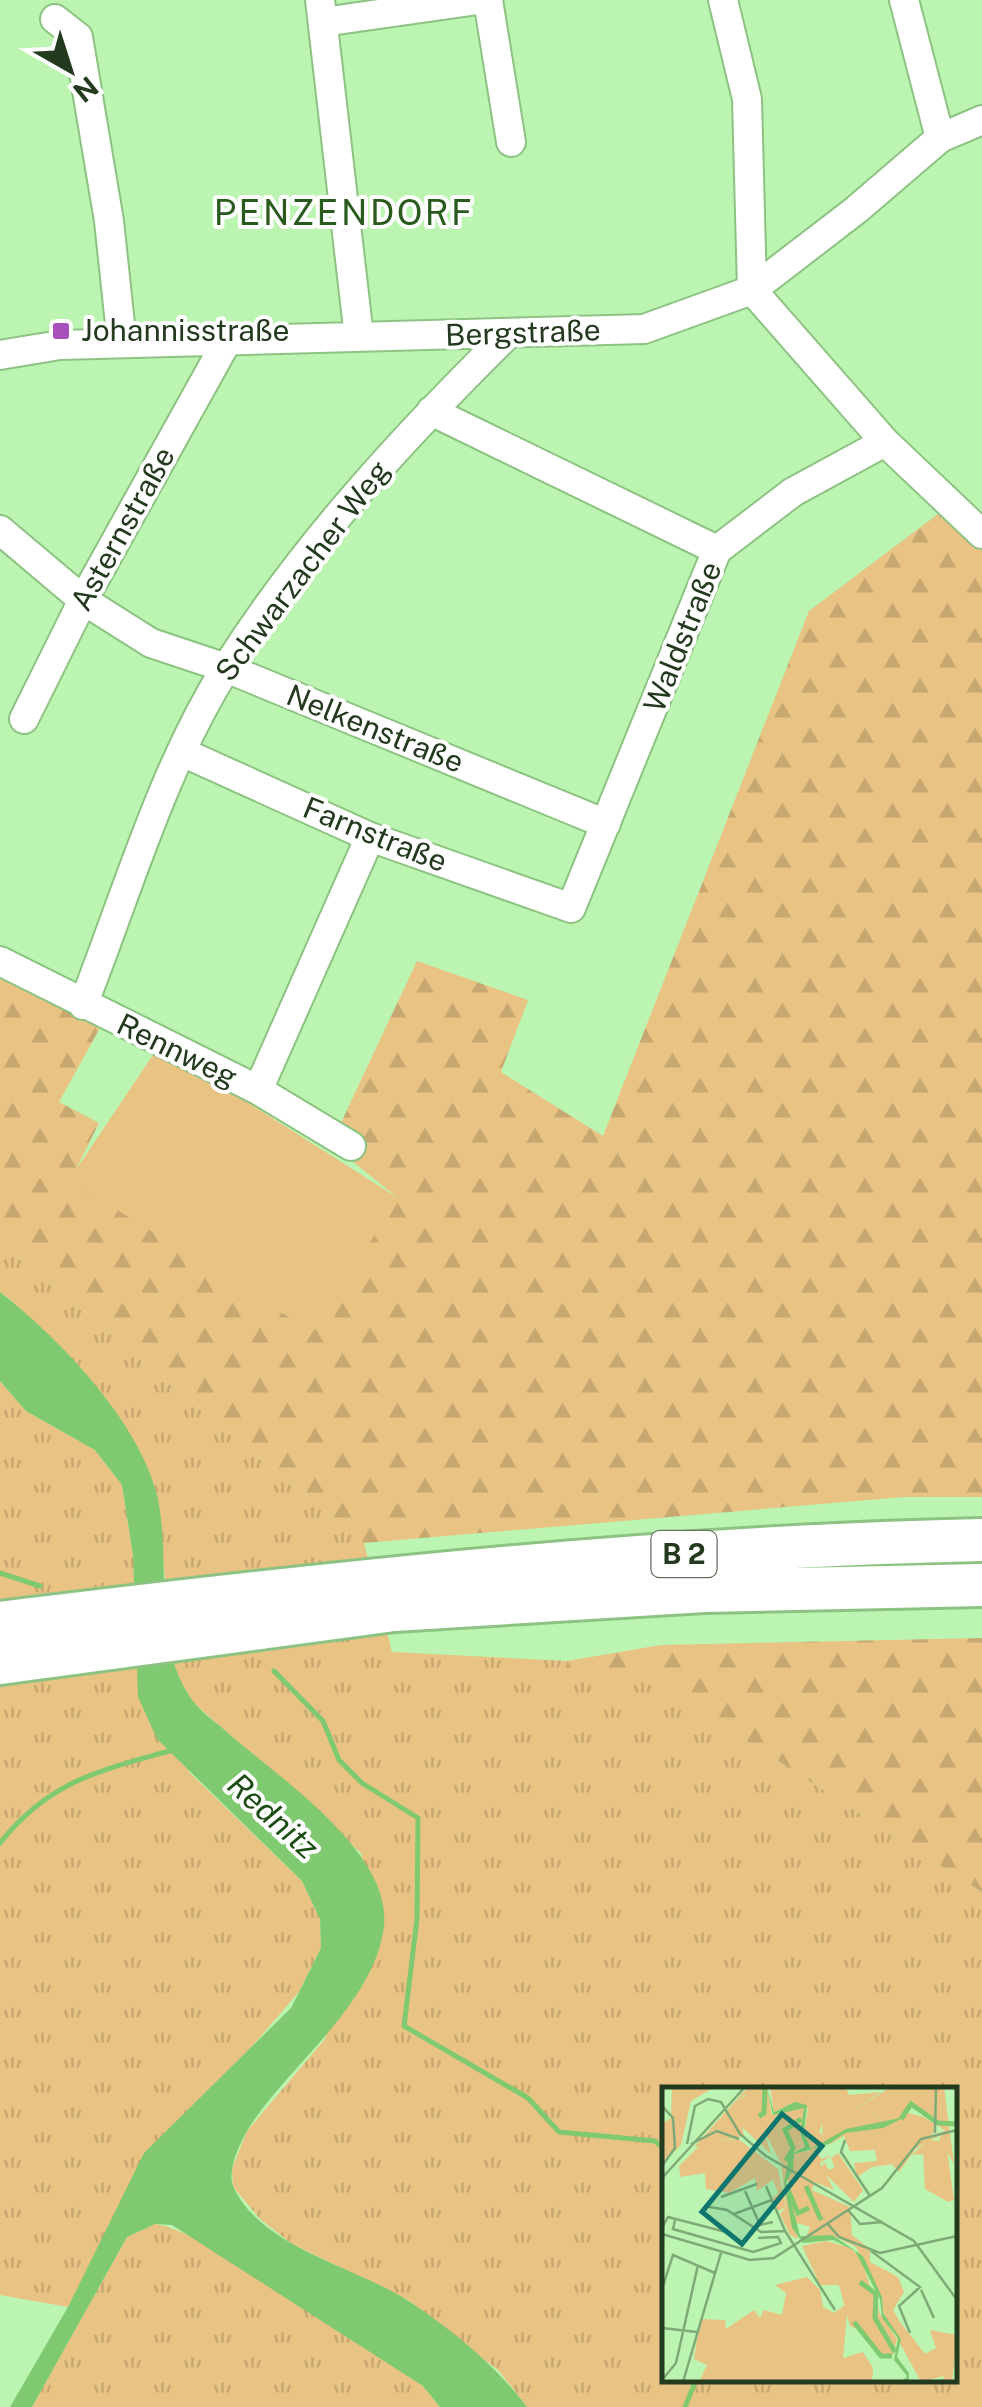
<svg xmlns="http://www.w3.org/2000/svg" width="982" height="2407" font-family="'Public Sans',sans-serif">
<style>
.grass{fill:url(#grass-tufts);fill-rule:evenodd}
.forest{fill:url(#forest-firs)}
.pitch{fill:#e8c383}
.water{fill:#7fca70}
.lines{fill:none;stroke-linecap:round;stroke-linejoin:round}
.stream{stroke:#7fca70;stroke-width:5}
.minor-casing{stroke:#8dc382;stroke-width:32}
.highway-casing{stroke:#8dc382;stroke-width:48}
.minor{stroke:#fff;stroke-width:28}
.highway{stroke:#fff;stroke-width:42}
.poi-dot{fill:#a84fbb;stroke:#fff;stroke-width:4}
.labels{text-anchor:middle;stroke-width:8;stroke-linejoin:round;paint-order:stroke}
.shield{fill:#fff;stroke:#657562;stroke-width:2.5}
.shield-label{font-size:28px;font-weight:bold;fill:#233a1f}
.poi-label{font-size:30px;fill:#233a1f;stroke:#fff;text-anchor:start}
.street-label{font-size:30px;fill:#233a1f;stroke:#fff}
.water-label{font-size:32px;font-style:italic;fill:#1c4d12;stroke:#fff}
.quarter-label{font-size:35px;letter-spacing:2.5px;fill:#285b1d;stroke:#fff}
.inset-river{fill:none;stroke:#7fca70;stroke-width:5}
.inset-road{fill:none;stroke:#7faa77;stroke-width:2.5}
.view{fill:#0f766e;fill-opacity:0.15;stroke:#0f766e;stroke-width:5}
.inset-edge{fill:none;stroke:#233a1f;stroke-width:5}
</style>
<defs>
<pattern id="grass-tufts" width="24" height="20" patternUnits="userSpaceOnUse" patternTransform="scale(2.5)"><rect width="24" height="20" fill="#e8c383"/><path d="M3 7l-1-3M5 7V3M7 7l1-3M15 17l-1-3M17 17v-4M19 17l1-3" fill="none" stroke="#c7a871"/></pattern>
<pattern id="forest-firs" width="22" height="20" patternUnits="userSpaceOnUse" patternTransform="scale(2.5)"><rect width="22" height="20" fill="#e8c383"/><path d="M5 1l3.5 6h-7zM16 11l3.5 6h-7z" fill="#c7a871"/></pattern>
</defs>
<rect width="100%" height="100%" fill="#bcf5b1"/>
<path class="grass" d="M0 1242 364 1543 392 1652 567 1661 564 1678H649L982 1892V2407H527L499 2371 408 2300 292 2244 260 2219 233 2187 232 2169 247 2131 325 2039 362 1854 193 1702 173 1670 158 1501 12 1301 0 1292ZM664 2090H954V2380H664Z
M0 1381 26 1411 95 1450 122 1485 133 1555 189 1772 302 1881 320 1919 321 1948 299 1992 127 2191 68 2307 0 2295Z
M155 2224C202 2228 374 2353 423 2386L440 2407H32L127 2237Z"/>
<path class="forest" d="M942 511 982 544V1497H904L364 1543 0 1242V977L101 1026 59 1102 99 1123 70 1181 398 1198 331 1144 417 961 528 1000 501 1072 603 1136 809 611Z
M982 1638V1892L649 1678H563L567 1661 661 1645Z"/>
<path class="pitch" d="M159 1046 398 1198 313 1332 69 1180Z"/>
<path class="water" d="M0 1292C60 1339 141 1423 158 1499 171 1564 152 1639 190 1697 199 1711 216 1722 228 1733 279 1778 392 1852 384 1926 375 2005 285 2068 247 2131 239 2145 226 2173 234 2188 263 2249 358 2267 410 2302 454 2331 495 2365 527 2407H440L423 2386 172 2225 155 2224 127 2237 32 2407H10L68 2307 144 2153 291 2008 321 1948 320 1919 302 1881 157 1739 138 1697 133 1555 122 1485 95 1450 26 1411 0 1381Z"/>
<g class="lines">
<path class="stream" d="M0 1573 40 1586
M274 1671 323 1721 339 1760 362 1783 418 1818 417 1919 404 2026 528 2098 559 2132 655 2141 664 2149
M0 1843C50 1780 99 1771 173 1750
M685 2407 696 2380"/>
<defs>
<path id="minor" d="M320 0 359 337
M488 0 511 142
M723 0 747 99 752 290
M904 0 940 138
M55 19 78 37 109 221 122 343
M323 22 478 0
M752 290 885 442 982 534
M0 355 60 345 644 329 752 290 856 210 940 138 982 120
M431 411 717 550
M0 530 83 600 151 643 226 668 606 824
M24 719 83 600 227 341
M182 752 370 837 571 908 717 550 793 492 885 442
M0 961 258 1090 351 1146
M83 1005C127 893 162 770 226 668 304 545 403 438 506 336
M258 1090 370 837"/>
<path id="highway" d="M0 1623C326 1583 653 1547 982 1540
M0 1663 394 1610 704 1591 982 1585"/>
</defs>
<use href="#minor" class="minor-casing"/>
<use href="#highway" class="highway-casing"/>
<use href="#minor" class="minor"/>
<use href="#highway" class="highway"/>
</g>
<rect class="poi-dot" x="51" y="321" width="20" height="20" rx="5"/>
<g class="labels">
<rect class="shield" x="651.5" y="1531" width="65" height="46" rx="8"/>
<g class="shield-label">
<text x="684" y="1564">B 2</text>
</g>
<g class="poi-label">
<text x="81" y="341">Johannisstraße</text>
</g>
<g class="street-label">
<text transform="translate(523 333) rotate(-2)" y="10">Bergstraße</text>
<text transform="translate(123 529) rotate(-61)" y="10">Asternstraße</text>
<text transform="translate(303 571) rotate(-53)" y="10">Schwarzacher Weg</text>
<text transform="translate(683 637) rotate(-68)" y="10">Waldstraße</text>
<text transform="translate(375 729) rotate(22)" y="10">Nelkenstraße</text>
<text transform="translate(375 835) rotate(22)" y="10">Farnstraße</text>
<text transform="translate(177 1051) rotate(26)" y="10">Rennweg</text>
</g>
<g class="water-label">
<text transform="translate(273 1816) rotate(42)" y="11">Rednitz</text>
</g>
<g class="quarter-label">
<text x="344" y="225">PENZENDORF</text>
</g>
</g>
<g transform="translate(662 2087)">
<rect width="295" height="295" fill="#bcf5b1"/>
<path d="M86 0H105L110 28 132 18 142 21 138 44 143 60 127 67 126 89 131 67 149 63 142 46 146 21 133 15 112 25 108 0 158 2 163 28 157 45 166 53 154 61 159 72 170 68 158 76 172 103 153 95 150 103 188 120 190 148 208 162V175L236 190 242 205 231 223 238 235 221 225 220 210 194 160 170 148 144 151 148 140 132 135 125 89 123 104 136 152 128 148 118 127 124 120 119 77 83 7 75 15 82 49 32 60ZM183 0 187 8 219 5 190 24 163 10 159 1ZM273 0H282L292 77 277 51 281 47 255 60 237 85 230 77 239 76 255 52 283 44 251 19 243 30 222 37 210 25 219 12H265L274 8ZM164 154 189 161 199 173 218 227 235 252 231 268 219 269 206 248 188 239 177 198H158L140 159Z" fill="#e8c383"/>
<path d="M10 0H73L51 1 29 14 19 58 0 77V37L9 31ZM146 0H159L164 10 187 8 190 24 229 0H273L275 8 266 12H220L210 25 222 37 247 26 261 30 273 37 272 45 239 76 210 80 195 90 192 76 215 74 213 63 188 64 182 49 168 57 161 52 158 3ZM84 8 100 36 109 67 79 39 75 15ZM76 52 116 82 124 120 116 124 110 112 116 106 111 93 95 104 93 91 67 106 44 102 43 86 18 90 17 79 40 56ZM265 53 282 54 285 62 292 113 286 115 263 102 261 67 250 68ZM176 66 201 103 192 115 159 83 162 75 167 83 173 80 169 71ZM145 190 158 203 161 220 172 226 186 216 181 271 201 265 211 281 210 295H37L45 278 32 272 38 232 63 233 64 242 92 223 98 231 102 223 120 228 124 206 113 198ZM221 225 238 235 263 267 274 261 268 243 295 248 290 295H280L282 289 259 295Z" fill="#e8c383"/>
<path d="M105 0 112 25 133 15 145 18 142 46 149 62 184 42 243 30 221 41 183 46 167 57 132 67 131 83 124 95 138 149 170 148 201 169 220 210 221 226 239 252 235 270 247 286V295H240L245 289 232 273 236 251 220 231 218 212 193 164 171 153 141 156 130 141 122 96 127 68 143 60 138 44 142 21 111 28Z" fill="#7fca70"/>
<path class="inset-river" d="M97 29 102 26 103 0M239 32 249 17 276 36 295 37M124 74 131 61 123 43 139 32M144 99 159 133M126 103 136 126 147 121M198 195 214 207 213 231 233 265M192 235 219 269H230"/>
<path class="inset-road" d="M0 19 11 31 13 61 0 79M273 46 274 0M183 53 179 65 208 109M25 57 33 19 46 12 59 15 78 47 104 69 252 154 295 213M29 57 55 44 77 52M0 91 83 0M104 99 123 144 173 223M83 104 98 138 111 135M59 110 95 97M42 119 65 123 99 145 123 144M186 123 198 137 221 135M72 127 110 113M13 133 11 142 91 165 119 156 116 150 96 151M165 136 177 150 218 166 295 149M1 139 6 130 68 146M0 147 88 173 112 171 220 101 259 52 295 43M209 164 258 200 237 219 248 246M1 199 11 168 53 186M259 203 272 231M0 241 35 245M0 293 14 276 36 178M21 295 59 166"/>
<path class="view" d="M120 27 160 59 80 157 40 125Z"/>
<rect width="295" height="295" class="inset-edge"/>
</g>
<g transform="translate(70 70) rotate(141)" stroke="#ffffff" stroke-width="8" paint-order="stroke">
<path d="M0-8L18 38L0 25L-18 38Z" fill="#233a1f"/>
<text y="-15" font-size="28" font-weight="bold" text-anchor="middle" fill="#233a1f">N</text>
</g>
</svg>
